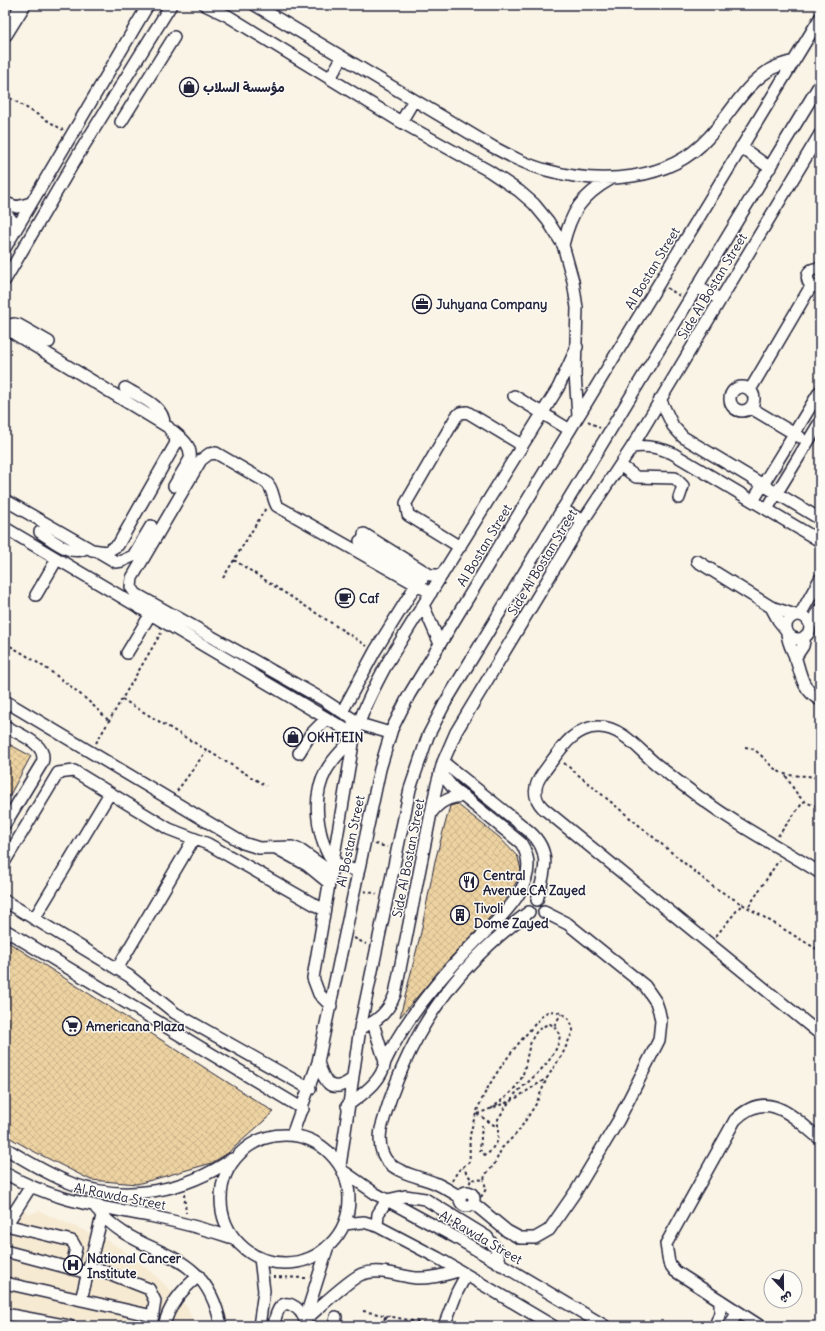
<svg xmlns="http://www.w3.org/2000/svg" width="825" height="1331" font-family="Delius,'Playpen Sans Arabic',sans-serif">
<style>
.built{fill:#f6ead2}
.building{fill:url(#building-cross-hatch);stroke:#22223b}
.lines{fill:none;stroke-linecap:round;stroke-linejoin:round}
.minor-casing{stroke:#22223b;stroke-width:14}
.major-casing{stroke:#22223b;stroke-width:17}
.path{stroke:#22223b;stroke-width:2;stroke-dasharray:3 3;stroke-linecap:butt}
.minor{stroke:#fdfcf7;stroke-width:11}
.major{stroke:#fdfcf7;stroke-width:14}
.labels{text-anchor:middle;stroke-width:3;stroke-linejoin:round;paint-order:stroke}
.poi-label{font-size:13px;font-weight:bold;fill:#22223b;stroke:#fdfcf7;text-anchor:start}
.street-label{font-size:13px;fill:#22223b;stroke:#fdfcf7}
</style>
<defs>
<pattern id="building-cross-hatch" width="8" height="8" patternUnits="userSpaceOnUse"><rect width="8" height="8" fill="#eed3a2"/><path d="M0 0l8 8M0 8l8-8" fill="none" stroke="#ccb58c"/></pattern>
</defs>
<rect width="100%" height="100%" fill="#faf4e6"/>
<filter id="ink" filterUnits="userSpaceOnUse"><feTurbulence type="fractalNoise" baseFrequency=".025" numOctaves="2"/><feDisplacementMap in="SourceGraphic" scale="8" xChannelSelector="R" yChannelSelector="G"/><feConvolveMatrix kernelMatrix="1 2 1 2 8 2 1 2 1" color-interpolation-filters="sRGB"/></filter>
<g filter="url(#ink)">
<path class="built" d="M5 1199 30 1214 39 1211 108 1241 126 1252 157 1277 187 1307 195 1326H5Z"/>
<path class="building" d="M5 742 31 756 5 804Z
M457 804 499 837 518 857 521 870 517 881 502 905 450 958 400 1017 421 932 435 861 450 806Z
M5 940 274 1112 228 1153 212 1163 137 1184 91 1180 33 1151 5 1135Z"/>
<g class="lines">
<defs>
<path id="minor" d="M205 5 228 16 401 122 489 171 519 191 534 204 548 221 563 245 573 281 577 308 575 374 578 416
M255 5 493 147C510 156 527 165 546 170 599 185 669 182 708 138 730 115 743 86 771 69 778 65 787 63 794 61
M330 78 342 58
M121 122 174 37
M401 122 414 100
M741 147 770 168
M5 203 17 207 31 203
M5 212 13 222 15 231
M563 245C571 212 581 196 611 179
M5 248 148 5
M820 269C808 267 804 277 811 286L820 287
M5 280 78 155 171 5
M697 287 720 299
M5 326 14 324 19 325 49 342
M5 328 168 427 175 437 176 443 118 545 106 552 92 550 5 500
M730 399a12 12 0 1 1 24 0a12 12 0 1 1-24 0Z
M125 388C139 397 164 405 164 424
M750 390 811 286
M514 396 570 430
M660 399 673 426 683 437 820 519
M751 408 800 437
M173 431C182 439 192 445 190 459L174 486
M632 447C647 445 658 447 672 453L820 541
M620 465 636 477 675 478 683 486 679 498
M753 501 820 391
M562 509 583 521
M767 509 820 422
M5 528 355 735
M40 532C54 541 72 558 87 547
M364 534 430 575H442
M360 541 422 580
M460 547 408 515 406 503 456 417 460 413 467 412 522 445
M99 552 116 562 122 561 133 556 151 526
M697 561 771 607 795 615
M36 595 57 559
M423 605 440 644
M771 607 778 620 786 630
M800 615 820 579
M786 627a12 12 0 1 1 24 0a12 12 0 1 1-24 0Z
M810 626 820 609
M787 633C788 644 792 649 796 659 801 676 803 690 820 700
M127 653 150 615
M795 658 803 646 805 636
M5 701 243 843 259 848 292 847 300 850 331 872
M342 712 375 651 416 585
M353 722 390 733
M359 723 322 699 136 594 131 587 132 578 201 460 209 454 216 453 266 482C274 489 272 498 277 506L431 593
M5 726C18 734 49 744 42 763L5 824
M353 738C344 749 333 758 326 771 314 793 316 819 323 842 325 848 328 857 333 861 339 866 350 868 358 872
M299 753 310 735 326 719
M443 762 530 832C553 853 544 874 537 900
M432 812C440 801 450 797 464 796
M276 848 307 865 329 883
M5 861 58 773 74 771 169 829 208 844 324 910
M820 873C794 856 766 841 739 824 710 806 683 786 656 764 639 750 622 727 599 727 572 726 557 755 543 773 534 785 532 797 543 808L820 1034
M5 901 129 976 175 1013 310 1089
M34 919 110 793
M5 930 303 1109
M117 969 193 840
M331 1006 319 994 313 978 354 738C362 710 375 685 389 660L558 388 577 347
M360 1028C378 1022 389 1011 395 994L436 788 443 762 456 732 583 521 632 447 820 134
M318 1062C324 1081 330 1095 351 1080
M385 1062C398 1034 416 1009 435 986 448 970 462 955 476 941 501 917 545 880 521 843L453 788 440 772
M347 1106C362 1094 382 1082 385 1062L373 1023
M221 1199a64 64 0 1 1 128 0a64 64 0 1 1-128 0Z
M292 1135 318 1062 380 769 392 729 409 695 820 18
M5 1148C26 1161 49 1175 73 1184 126 1203 186 1191 232 1159
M340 1166 360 1028 410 789 428 736 445 703 820 84
M343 1171 376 1194 455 1237 605 1326
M5 1173C53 1201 97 1206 150 1216 178 1222 206 1229 233 1238
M460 1199a7 7 0 1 1 14 0a7 7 0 1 1-14 0Z
M460 1197C452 1192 444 1187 435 1183 407 1172 374 1171 381 1129 406 1037 453 968 529 912
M473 1203 507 1231 520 1238H535L549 1230 576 1191 618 1121 659 1040 661 1021 659 1011 656 1002 645 986 568 924 544 912
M96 1208C139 1262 205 1241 221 1326
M344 1224 364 1222 377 1226 438 1258 553 1326
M6 1225 72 1241 76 1248 71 1269
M377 1226 378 1214 387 1200 405 1196 425 1199 487 1237 496 1249 501 1265
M5 1227 31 1186
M5 1251 88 1273
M98 1269 149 1289 155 1301 151 1326
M5 1283 153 1316
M81 1300 102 1216
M5 1314 69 1326
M305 1319 328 1246
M164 1326C169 1305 182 1289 199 1276
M259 1326 264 1291 260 1258
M274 1326C275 1322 275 1317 277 1313 283 1295 300 1307 305 1320 318 1309 349 1279 362 1274 381 1268 398 1276 416 1278 431 1279 445 1275 458 1271
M334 1326 336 1317
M444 1326 457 1292 466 1275
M715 1326 720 1313V1300
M729 1326 738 1312
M760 1326 675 1271 669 1263 666 1244 735 1120C768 1087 793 1117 820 1139"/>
<path id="major" d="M5 34 23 5"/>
</defs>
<use href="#minor" class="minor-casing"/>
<use href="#major" class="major-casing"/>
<path class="path" d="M5 95 63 130
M667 288 680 296
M588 421 600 428
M234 560 367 646
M223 578 266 508
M5 643C44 665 78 689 109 721
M122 699 266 786
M96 743 161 633
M745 747C760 748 766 765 780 772 792 779 808 772 820 780
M564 763 712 886 820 951
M786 776C795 791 801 805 820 806
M177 791 207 750
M778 836 804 801
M375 844 387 847
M364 891 377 894
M749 906 779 860
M716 936 743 903
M354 938 366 944
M513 1100V1096C530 1079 557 1061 560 1035L554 1026
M491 1109C501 1101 513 1092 520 1081 530 1063 524 1030 550 1024L554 1026 561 1014
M477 1114 513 1100 547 1078
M477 1114 497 1127
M482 1125 480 1150 485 1155 488 1154 497 1142 498 1138V1119L509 1102
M452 1181 458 1171 469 1162C471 1152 468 1142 471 1131 481 1086 513 1049 543 1015 554 1005 573 1017 573 1031L563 1053 547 1078 536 1104 518 1132 502 1148 494 1165 485 1175 484 1180 471 1179 463 1168
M468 1189 471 1179
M184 1194 186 1213
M481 1197 486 1189 484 1180
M273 1277 307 1278
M363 1311 433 1325
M385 1316 390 1326
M383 1326 385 1317"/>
<use href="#minor" class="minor"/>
<use href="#major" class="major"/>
</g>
</g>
<defs>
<symbol id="shop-ring" viewBox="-11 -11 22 22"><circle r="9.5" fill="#fdfcf7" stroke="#22223b" stroke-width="1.5"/><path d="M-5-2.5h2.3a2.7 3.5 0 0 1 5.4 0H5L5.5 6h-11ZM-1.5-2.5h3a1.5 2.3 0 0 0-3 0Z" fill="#22223b"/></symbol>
<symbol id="office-ring" viewBox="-11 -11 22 22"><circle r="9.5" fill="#fdfcf7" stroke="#22223b" stroke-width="1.5"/><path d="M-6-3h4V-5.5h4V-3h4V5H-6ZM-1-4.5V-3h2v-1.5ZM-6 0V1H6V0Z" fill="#22223b"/></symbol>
<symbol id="cafe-ring" viewBox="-11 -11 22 22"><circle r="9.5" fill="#fdfcf7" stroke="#22223b" stroke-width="1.5"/><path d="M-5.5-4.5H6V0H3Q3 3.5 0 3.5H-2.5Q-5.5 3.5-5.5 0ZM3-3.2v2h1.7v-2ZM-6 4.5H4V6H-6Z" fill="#22223b"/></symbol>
<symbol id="restaurant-ring" viewBox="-11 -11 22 22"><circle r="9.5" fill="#fdfcf7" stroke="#22223b" stroke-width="1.5"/><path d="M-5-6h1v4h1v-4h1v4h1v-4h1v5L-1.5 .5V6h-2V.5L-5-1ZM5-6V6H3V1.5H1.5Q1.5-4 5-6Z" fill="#22223b"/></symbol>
<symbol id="building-ring" viewBox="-11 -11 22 22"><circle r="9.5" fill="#fdfcf7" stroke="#22223b" stroke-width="1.5"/><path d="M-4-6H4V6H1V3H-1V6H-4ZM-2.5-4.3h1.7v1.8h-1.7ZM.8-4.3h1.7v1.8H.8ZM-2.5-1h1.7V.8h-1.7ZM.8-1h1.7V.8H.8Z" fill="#22223b"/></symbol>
<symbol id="supermarket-ring" viewBox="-11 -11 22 22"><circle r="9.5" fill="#fdfcf7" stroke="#22223b" stroke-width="1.5"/><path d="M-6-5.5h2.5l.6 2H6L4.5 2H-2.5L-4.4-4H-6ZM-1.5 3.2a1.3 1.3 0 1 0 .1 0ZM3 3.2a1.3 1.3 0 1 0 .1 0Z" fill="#22223b"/></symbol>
<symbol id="hospital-ring" viewBox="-11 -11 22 22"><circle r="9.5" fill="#fdfcf7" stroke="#22223b" stroke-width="1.5"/><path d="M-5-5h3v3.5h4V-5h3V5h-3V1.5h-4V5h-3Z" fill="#22223b"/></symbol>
</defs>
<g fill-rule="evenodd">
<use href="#shop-ring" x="178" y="76" width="22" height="22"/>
<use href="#office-ring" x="411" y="293" width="22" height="22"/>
<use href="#cafe-ring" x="334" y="587" width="22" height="22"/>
<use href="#shop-ring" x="282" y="726" width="22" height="22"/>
<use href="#restaurant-ring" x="458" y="871" width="22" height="22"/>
<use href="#building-ring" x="449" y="904" width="22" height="22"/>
<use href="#supermarket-ring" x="61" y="1015" width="22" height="22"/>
<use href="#hospital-ring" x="62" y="1254" width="22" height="22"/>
</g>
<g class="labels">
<g class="poi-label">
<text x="203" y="92">مؤسسة السلاب</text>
<text x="436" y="309">Juhyana Company</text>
<text x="359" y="603">Caf</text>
<text x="307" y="742">OKHTEIN</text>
<text x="483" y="880">Central<tspan x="483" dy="15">Avenue.CA Zayed</tspan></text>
<text x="474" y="913">Tivoli<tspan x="474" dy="15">Dome Zayed</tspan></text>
<text x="86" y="1031">Americana Plaza</text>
<text x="87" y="1263">National Cancer<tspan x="87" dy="15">Institute</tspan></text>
</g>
<g class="street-label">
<text transform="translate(652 268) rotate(-59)" y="5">Al Bostan Street</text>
<text transform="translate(712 286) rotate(-59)" y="5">Side Al Bostan Street</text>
<text transform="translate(484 545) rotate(-59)" y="5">Al Bostan Street</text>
<text transform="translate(542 562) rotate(-59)" y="5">Side Al Bostan Street</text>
<text transform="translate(350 841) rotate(-78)" y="5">Al Bostan Street</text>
<text transform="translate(408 858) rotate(-79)" y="5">Side Al Bostan Street</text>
<text transform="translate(120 1196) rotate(11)" y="5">Al Rawda Street</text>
<text transform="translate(481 1237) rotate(30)" y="5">Al Rawda Street</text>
</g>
</g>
<rect width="825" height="1331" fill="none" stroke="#fdfcf7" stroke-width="20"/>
<rect x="10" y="10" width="805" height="1311" fill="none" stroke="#22223b" stroke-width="1.5" filter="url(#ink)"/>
<g transform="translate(783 1289) rotate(158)"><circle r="19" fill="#fdfcf7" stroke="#a5a5ac"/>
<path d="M0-3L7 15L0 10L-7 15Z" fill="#22223b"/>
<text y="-6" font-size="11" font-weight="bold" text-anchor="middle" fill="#22223b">ش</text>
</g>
</svg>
